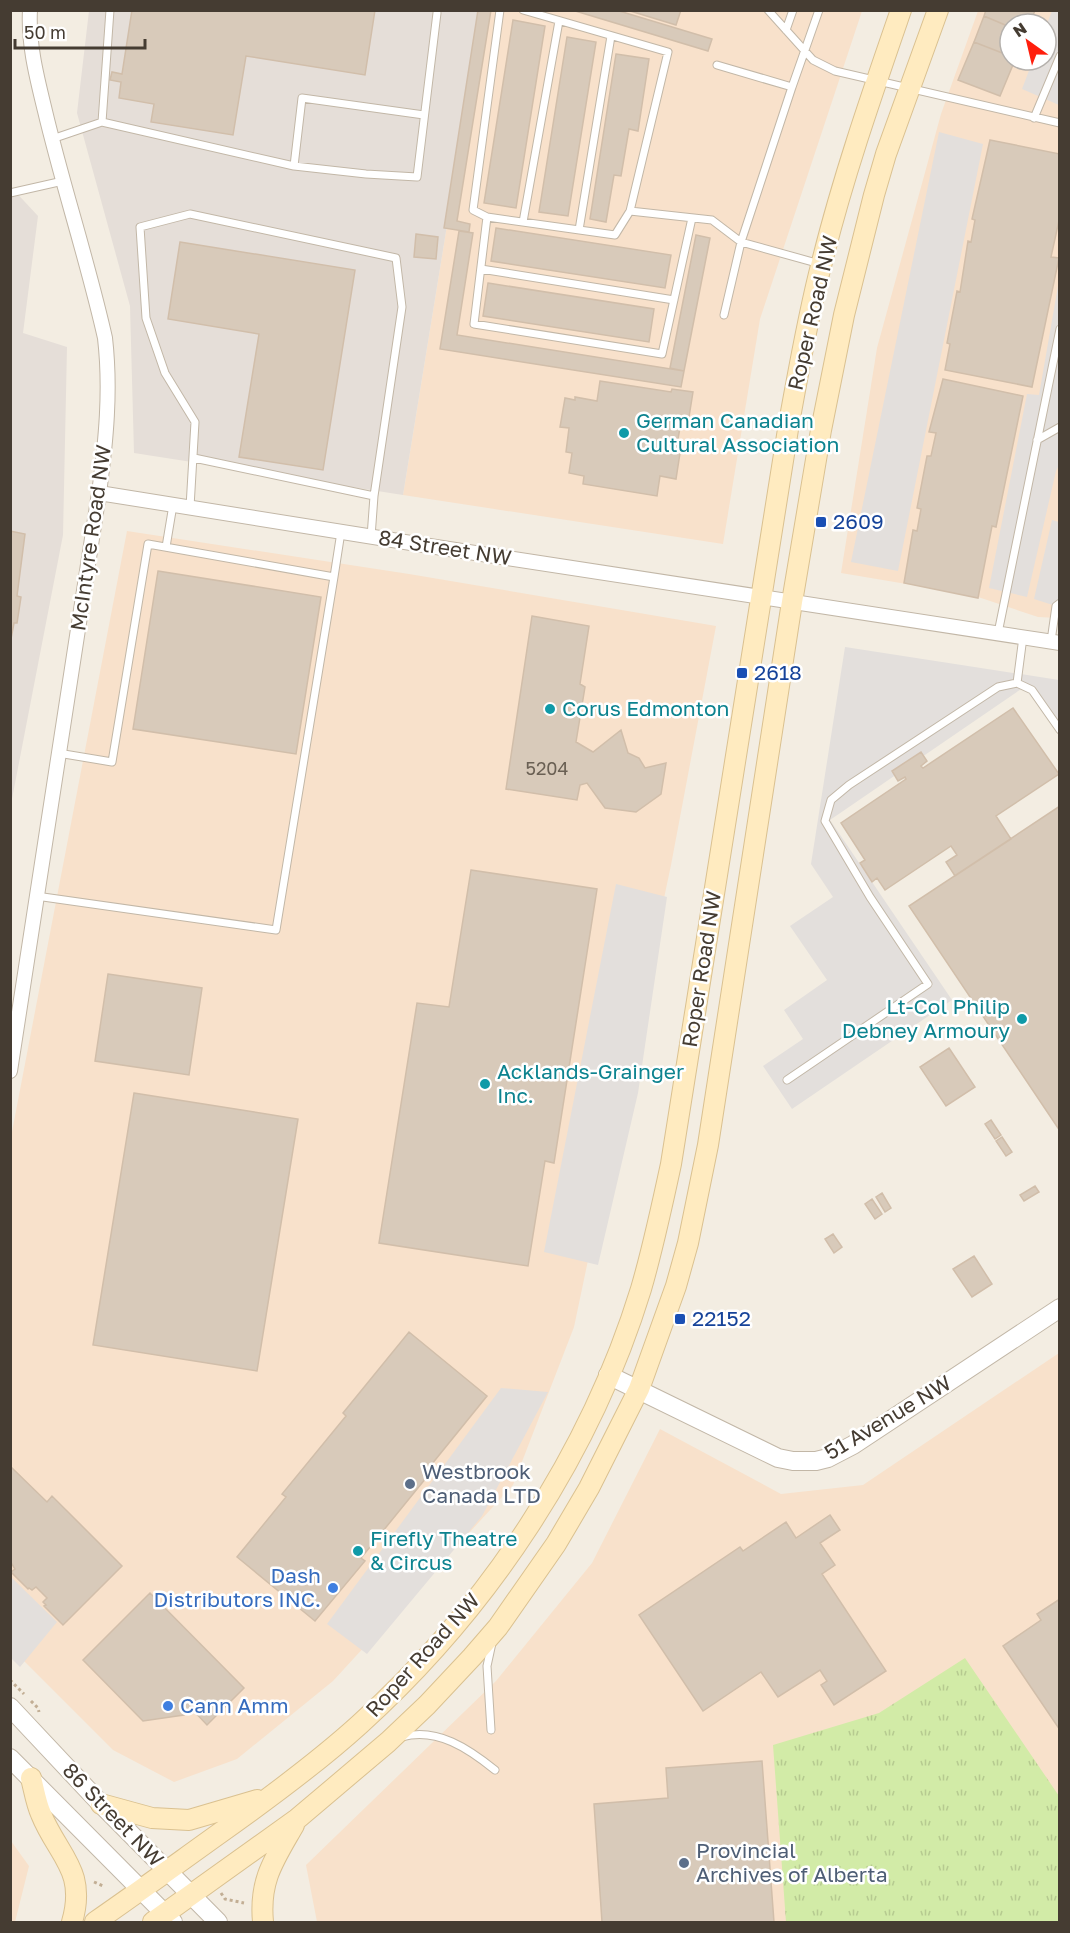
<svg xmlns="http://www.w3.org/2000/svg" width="1070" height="1933" font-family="'Golos Text',sans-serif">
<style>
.commercial{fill:#f8e1cb;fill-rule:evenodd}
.industrial{fill:#e5ded8}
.grass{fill:url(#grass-tufts)}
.parking{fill:#e3dfdc}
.building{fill:#d8caba;stroke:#d1beaa;stroke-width:1.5}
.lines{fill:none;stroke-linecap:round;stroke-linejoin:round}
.service-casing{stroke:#c2b7a7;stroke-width:9}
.minor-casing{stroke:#c2b7a7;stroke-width:16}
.tertiary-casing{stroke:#c2b7a7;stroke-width:20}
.secondary-casing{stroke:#dac190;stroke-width:22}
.path{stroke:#c2ae94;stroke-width:3;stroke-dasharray:3 3;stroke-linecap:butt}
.service{stroke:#fff;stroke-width:7}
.minor{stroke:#fff;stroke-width:14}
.tertiary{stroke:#fff;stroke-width:18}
.secondary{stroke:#ffebc0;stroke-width:20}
.culture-dot{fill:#0f9aa8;stroke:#fff;stroke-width:2}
.transit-dot{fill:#1a4fb4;stroke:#fff;stroke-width:2}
.service-dot{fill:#5c6f8a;stroke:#fff;stroke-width:2}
.shop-dot{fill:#3f7fe0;stroke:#fff;stroke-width:2}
.labels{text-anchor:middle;stroke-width:5;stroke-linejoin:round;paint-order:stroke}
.number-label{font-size:18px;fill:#6a6054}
.street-label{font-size:21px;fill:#453c32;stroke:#fff}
.culture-label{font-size:21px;fill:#0d838f;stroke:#fff;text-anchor:start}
.transit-label{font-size:21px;fill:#164399;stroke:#fff;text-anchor:start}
.service-label{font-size:21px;fill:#4e5e75;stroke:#fff;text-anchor:start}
.shop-label{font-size:21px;fill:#366cbe;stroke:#fff;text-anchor:end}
</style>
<defs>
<pattern id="grass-tufts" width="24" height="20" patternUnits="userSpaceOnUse" patternTransform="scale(1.5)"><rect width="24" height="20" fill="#d2eba7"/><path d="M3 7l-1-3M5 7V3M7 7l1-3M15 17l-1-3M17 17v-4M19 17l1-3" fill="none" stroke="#b6ca90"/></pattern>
</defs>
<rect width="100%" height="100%" fill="#f3ede2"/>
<path class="commercial" d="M482 11H862L760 319 723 544 403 495Z
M978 11H1059V618L1038 617 972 595 841 573 877 348 941 114ZM1010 24H1046V60H1010Z
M127 531 409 574 716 626 671 865 574 1327 513 1485 333 1681 237 1759 174 1782 113 1750 11 1648V1137Z
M1059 1353V1922H317L306 1865 496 1681 592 1563 660 1429 781 1494 863 1485Z
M11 1841 29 1866 15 1922H11Z"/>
<path class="industrial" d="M89 11H482L403 495 134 453 130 306 77 113Z
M11 187 38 216 23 333 67 347 63 535 11 804Z"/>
<path class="grass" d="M965 1658 1059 1796V1922H786L773 1745 879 1713Z"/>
<path class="parking" d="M1052 11H1059V105L1022 89 1033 60H1046V26Z
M939 132 983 144 898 571 851 562Z
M1059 280V465L1056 471 1027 597 989 588 1027 394 1039 395Z
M1052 520 1059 522V607L1034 599Z
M845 647 1059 680V732L1027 685 830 820 952 1000 792 1109 763 1066 803 1039 784 1010 827 980 790 926 833 897 811 864Z
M616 884 667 897 638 1093 598 1265 544 1252Z
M501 1388 548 1392 482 1516 367 1654 327 1624Z
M11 1577 57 1622 20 1667 11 1658Z"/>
<path class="building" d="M132 10H375L365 75 246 56 233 135 151 122 154 104 119 98 121 82 110 80 112 72 122 74Z
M478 10H491L457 221 470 224 469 232 444 228Z
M572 10H616L712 39 708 51Z
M627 10H681L676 25Z
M986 10H1035L1030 24H1010V27L984 16Z
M984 16 1010 27V56L974 42Z
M513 20 545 26 516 208 484 203Z
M567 37 596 42 568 216 539 212Z
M974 42 1010 56V60H1015L1000 96 958 80Z
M616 54 649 59 638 131 629 129 621 176 614 175 606 222 590 219Z
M990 140 1060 154V216L1051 257 1059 258 1032 387 945 370 950 344 947 343 957 291 960 292 968 241 971 242 975 220 972 219Z
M496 228 671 255 665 288 491 261Z
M459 231 473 233 457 335 684 371 681 387 440 349Z
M416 234 438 237 436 259 414 257Z
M696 235 710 238 684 371 670 368Z
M180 242 355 270 323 470 239 457 259 334 168 319Z
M488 283 654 309 649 342 483 316Z
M943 379 1023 396 996 527 992 526 978 598 904 583 913 530 917 531 921 509 917 508 927 456H931L936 433 929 432Z
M600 381 671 392 672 389 693 392 689 417 682 416 678 439 682 440 676 479 660 476 657 496 583 484 584 476 569 473 572 453 566 452 569 428 560 427 565 398 575 400V397L597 401Z
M10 531 25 534 17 596 21 597 17 623H14L10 644Z
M158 571 321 597 296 754 133 729Z
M532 616 589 626 580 684 585 687 576 742 593 752 621 730 628 753 639 758 645 768 666 763 661 794 636 812 605 808 587 783 580 785 577 800 506 789Z
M1013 708 1059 774 996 816 1011 839 955 876 946 862 957 855 951 846 885 890 877 878 872 882 860 863 865 860 841 823 906 779 905 777 898 781 892 771 921 752 927 761 921 766 923 768Z
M1060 806V1131L909 906Z
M471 870 597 889 554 1163 545 1161 528 1266 379 1243 417 1003 449 1007Z
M108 974 202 988 189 1075 95 1061Z
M949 1048 975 1087 946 1106 920 1067Z
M134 1093 298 1119 257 1371 93 1345Z
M991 1120 1001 1135 995 1139 985 1124Z
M1002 1137 1012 1152 1006 1156 996 1141Z
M1035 1186 1039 1192 1024 1201 1020 1195Z
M882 1193 891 1208 885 1212 876 1197Z
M872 1199 882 1214 875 1219 865 1204Z
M833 1234 842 1247 834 1253 825 1239Z
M974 1256 992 1284 972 1297 953 1269Z
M409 1332 487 1396 423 1475 426 1478 361 1558 365 1561 315 1621 237 1557 286 1497 282 1494 346 1416 343 1413Z
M10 1466 47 1502 52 1496 122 1566 63 1625 44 1606 46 1605 43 1602 47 1598 36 1587 32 1590 29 1588 28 1589 11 1572 15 1569 10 1561Z
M830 1515 840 1530 820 1543 835 1565 822 1574 886 1671 834 1705 821 1685 827 1681 820 1670 778 1697 761 1672 703 1711 639 1615 740 1547 743 1551 786 1522 796 1538Z
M150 1593 244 1688 207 1725 191 1708 184 1715 143 1721 83 1660Z
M1060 1599V1730L1003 1646 1041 1620 1037 1614Z
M762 1761 774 1922H602L594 1804 668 1798 666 1768Z"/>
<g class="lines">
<defs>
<path id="service" d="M500 10 473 210 487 217 474 324 662 354 692 218
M523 10 668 52 630 211 712 220 741 242 724 315
M768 10 813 60 835 71 1060 123
M786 30 793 10
M717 65 792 87 741 242 820 264
M792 87 819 10
M1034 118 1060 56
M102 122 294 166 366 174 417 177 437 13
M52 139 102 122 110 10
M294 166 302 98 424 115
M10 193 63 181
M487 217 615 235 630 211
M523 222 559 21
M579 230 611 36
M481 269 674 300
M1037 440 1060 427
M194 458 374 496
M190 507 195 422 165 373 146 318 140 227 190 214 396 258 402 307 374 496 371 537
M166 547 173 505
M334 577 341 532
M998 633 1060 329
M1023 637 1017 683 1032 690 1060 730
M1051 641 1056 606 1060 603
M36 896 276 930 334 577 148 544 112 762 58 753
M787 1080 928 984 870 897 825 821 831 800 849 785 998 687 1017 683
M491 1730 487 1666 492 1643
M402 1737C437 1727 469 1749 495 1770"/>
<path id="minor" d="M99 493 436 547 1060 643
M10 1071 99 493C106 441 111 390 105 338 88 262 63 187 45 111 37 78 28 44 30 10"/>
<path id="tertiary" d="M608 1375 778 1458 793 1461H816L828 1458 853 1445 1060 1308
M10 1707 101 1804 218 1922
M10 1758 173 1922"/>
<path id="secondary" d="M31 1778C34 1789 36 1803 41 1814 58 1856 87 1870 72 1922
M101 1804 152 1818 189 1820 257 1800
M95 1922C137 1893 178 1863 220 1833 268 1799 316 1764 360 1724 488 1608 590 1455 641 1289 653 1248 662 1206 671 1164L789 423C799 369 808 315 822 262 843 177 872 94 901 10
M153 1922 297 1819 388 1742 427 1705 472 1657 498 1627 556 1544 589 1488 639 1389 676 1286 688 1243 708 1145 792 602 821 430 844 315 874 195 886 154 938 10
M263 1922C259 1880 274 1860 294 1825"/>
</defs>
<use href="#service" class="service-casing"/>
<use href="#minor" class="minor-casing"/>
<use href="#tertiary" class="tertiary-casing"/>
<use href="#secondary" class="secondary-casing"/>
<path class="path" d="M10 1680 24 1694
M31 1701 38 1708 39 1712
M94 1882 103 1886
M221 1893 225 1899 244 1903"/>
<use href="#service" class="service"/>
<use href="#minor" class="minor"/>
<use href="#tertiary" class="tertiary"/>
<use href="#secondary" class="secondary"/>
</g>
<g class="culture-dot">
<circle cx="624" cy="433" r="6"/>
<circle cx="550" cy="709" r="6"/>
<circle cx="1022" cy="1019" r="6"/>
<circle cx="485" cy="1084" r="6"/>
<circle cx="358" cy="1551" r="6"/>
</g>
<g class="transit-dot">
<rect x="815" y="516" width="12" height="12" rx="3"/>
<rect x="736" y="667" width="12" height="12" rx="3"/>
<rect x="674" y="1313" width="12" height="12" rx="3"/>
</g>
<g class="service-dot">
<circle cx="410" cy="1484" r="6"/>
<circle cx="684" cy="1863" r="6"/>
</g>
<g class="shop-dot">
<circle cx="333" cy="1588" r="6"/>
<circle cx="168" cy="1706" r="6"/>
</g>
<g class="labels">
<g class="number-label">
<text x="547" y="775">5204</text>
</g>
<g class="street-label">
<text transform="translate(813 313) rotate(-77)" y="7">Roper Road NW</text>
<text transform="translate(91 538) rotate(-82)" y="7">McIntyre Road NW</text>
<text transform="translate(445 548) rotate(9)" y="7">84 Street NW</text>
<text transform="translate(702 969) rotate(-81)" y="7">Roper Road NW</text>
<text transform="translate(888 1418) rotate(-31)" y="7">51 Avenue NW</text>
<text transform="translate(423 1655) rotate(-48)" y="7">Roper Road NW</text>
<text transform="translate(113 1815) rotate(46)" y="7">86 Street NW</text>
</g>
<g class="culture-label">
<text x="636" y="428">German Canadian<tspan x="636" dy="24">Cultural Association</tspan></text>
<text x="562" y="716">Corus Edmonton</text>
<text x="1010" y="1014" text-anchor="end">Lt-Col Philip<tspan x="1010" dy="24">Debney Armoury</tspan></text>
<text x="497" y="1079">Acklands-Grainger<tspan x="497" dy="24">Inc.</tspan></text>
<text x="370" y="1546">Firefly Theatre<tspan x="370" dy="24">&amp; Circus</tspan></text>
</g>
<g class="transit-label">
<text x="833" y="529">2609</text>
<text x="754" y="680">2618</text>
<text x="692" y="1326">22152</text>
</g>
<g class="service-label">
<text x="422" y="1479">Westbrook<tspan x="422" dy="24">Canada LTD</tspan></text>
<text x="696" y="1858">Provincial<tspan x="696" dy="24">Archives of Alberta</tspan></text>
</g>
<g class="shop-label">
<text x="321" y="1583">Dash<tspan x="321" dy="24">Distributors INC.</tspan></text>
<text x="180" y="1713" text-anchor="start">Cann Amm</text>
</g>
</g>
<rect width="1070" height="1933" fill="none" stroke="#453c32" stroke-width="24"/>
<g transform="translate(1028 42) rotate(326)"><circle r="28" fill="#ffffff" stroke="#b5b1ad" stroke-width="1.5"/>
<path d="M0-4.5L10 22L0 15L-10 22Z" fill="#ff1f0d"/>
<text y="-9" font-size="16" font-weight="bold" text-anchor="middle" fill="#453c32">N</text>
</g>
<path d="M15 39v9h130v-9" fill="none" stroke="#453c32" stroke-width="3"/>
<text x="24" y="39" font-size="18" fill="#453c32" stroke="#ffffff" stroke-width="4.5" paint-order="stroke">50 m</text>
</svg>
